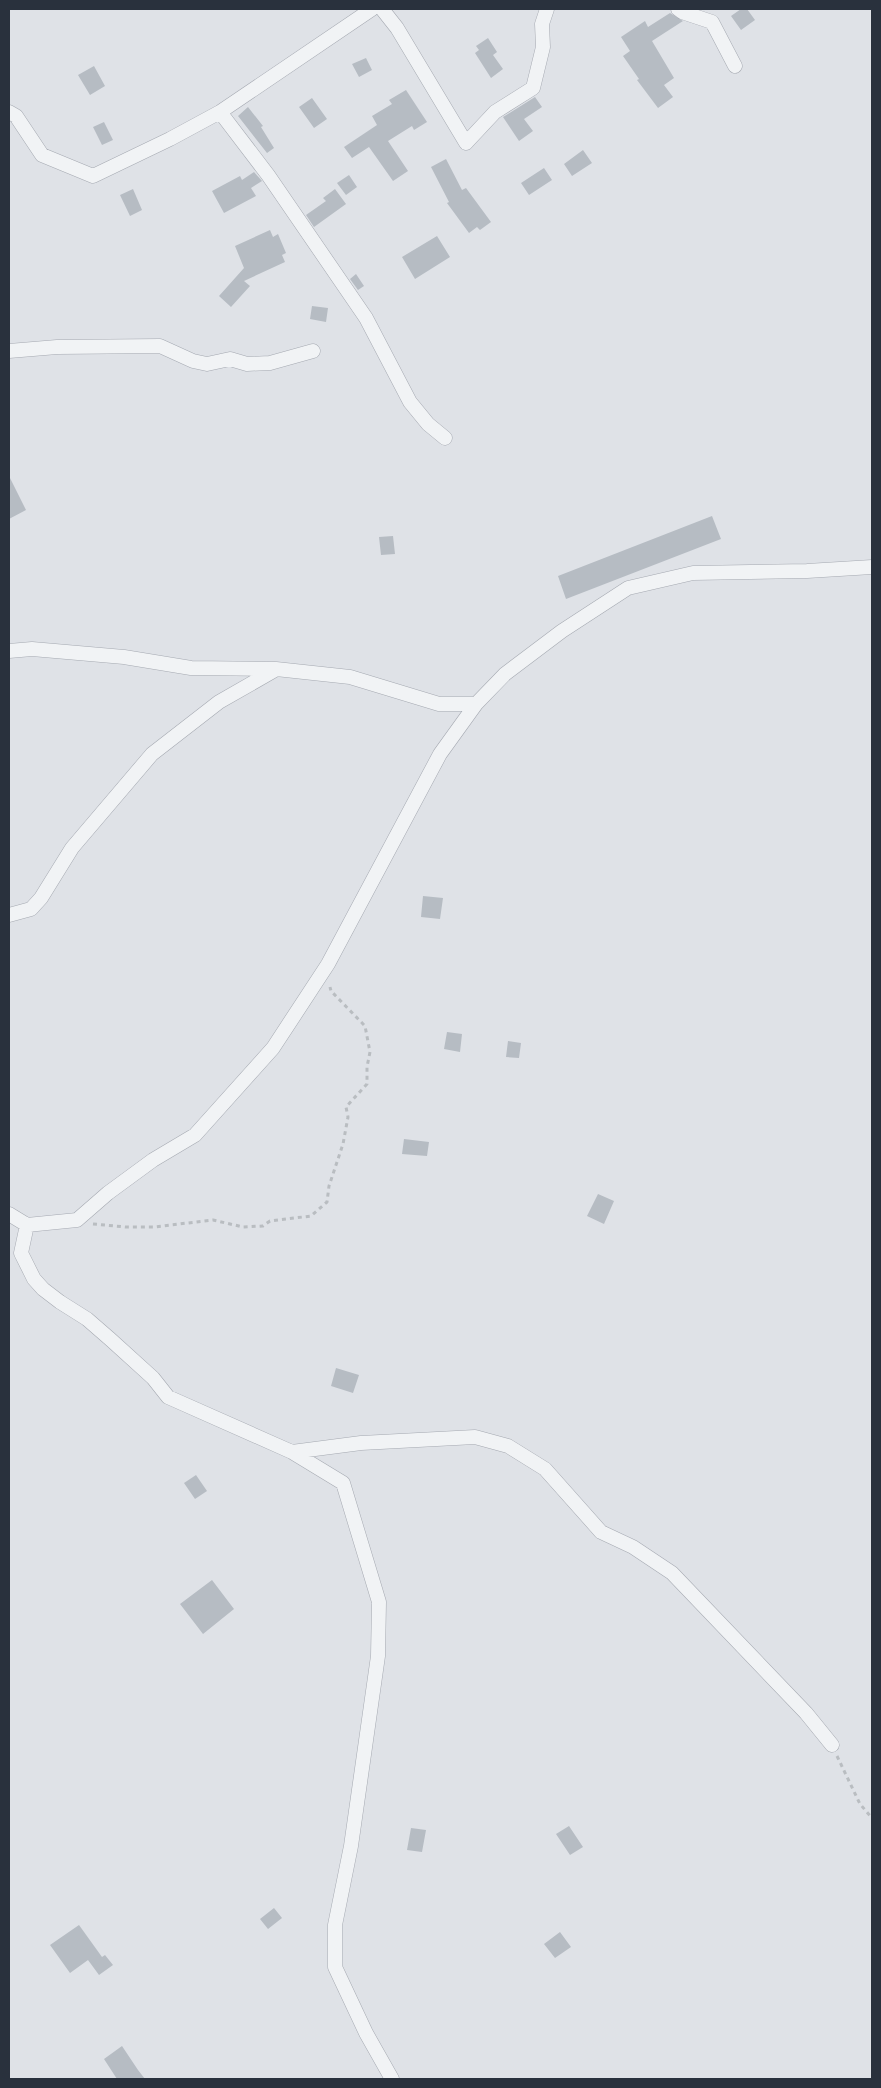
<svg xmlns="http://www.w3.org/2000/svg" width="881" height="2088" font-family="'PT Sans',sans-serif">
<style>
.building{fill:#b6bcc3}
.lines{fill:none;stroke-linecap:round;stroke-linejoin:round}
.street-casing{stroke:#a5a9b1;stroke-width:15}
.path{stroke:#b9bdc1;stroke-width:3;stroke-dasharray:4 4;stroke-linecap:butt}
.street{stroke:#f1f3f5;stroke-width:14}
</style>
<rect width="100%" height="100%" fill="#dfe2e7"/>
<path class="building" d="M741 9H747L755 20 741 30 731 16Z
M670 13 683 21 652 41 674 78 664 85 673 97 658 108 637 80 639 79 623 56 630 51 621 37 645 21 648 27Z
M488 38 497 52 493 55 503 69 491 78 475 53 479 50 476 46Z
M366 58 372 70 359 77 352 64Z
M94 66 105 86 90 95 78 75Z
M406 90 427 122 414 130 412 126 388 141 408 171 393 181 369 147 352 158 344 147 377 125 372 116 392 104 389 100Z
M535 97 542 107 524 119 533 131 519 141 503 117Z
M312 98 327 119 314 128 299 107Z
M248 107 263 126 261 127 274 148 267 153 238 116Z
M104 122 113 140 102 145 93 127Z
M583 150 592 163 572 176 564 164Z
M446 159 462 190 466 188 491 222 480 230 477 227 469 233 447 203 449 202 431 167Z
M544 168 552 180 529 195 521 183Z
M254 172 262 181 251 188 256 196 224 213 212 191 240 176 242 180Z
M349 175 357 187 346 195 337 183Z
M133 189 142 210 130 216 120 195Z
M335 189 346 204 314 227 306 215 326 201 323 198Z
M270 230 273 237 278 234 286 253 282 255 285 262 244 281 250 286 231 307 219 296 244 268 235 246Z
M437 236 450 257 415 279 402 257Z
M356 274 364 286 358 290 350 279Z
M312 306 328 308 326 322 310 319Z
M9 476 26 510 9 519Z
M712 516 721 539 566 599 558 576Z
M393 536 395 554 381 555 379 537Z
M423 896 443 898 440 919 421 917Z
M447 1032 462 1034 460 1052 444 1049Z
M508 1041 521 1043 519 1058 506 1057Z
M404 1139 429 1142 427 1156 402 1154Z
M598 1194 614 1201 604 1224 587 1216Z
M336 1368 359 1375 353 1393 331 1386Z
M196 1475 207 1491 195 1499 184 1483Z
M212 1580 234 1609 203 1634 180 1604Z
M569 1826 583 1847 570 1855 556 1834Z
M411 1828 426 1830 422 1852 407 1850Z
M274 1908 282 1918 268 1929 260 1919Z
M79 1925 102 1957 105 1955 113 1965 99 1975 88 1960 70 1973 50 1945Z
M560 1932 571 1947 555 1958 544 1944Z
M122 2046 138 2070 145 2079H117L104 2059Z"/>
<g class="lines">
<defs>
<path id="street" d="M382 9 397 28 466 143 495 112 533 88 543 47 542 24 547 9
M678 9 682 12 712 22 735 66
M9 112 16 116 42 155 93 176 170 139 220 112 372 9
M220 112 268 175 366 318 410 402 428 424 445 438
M9 351 57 347 160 346 193 361 207 364 230 359 247 364 270 363 313 351
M9 651 32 649 124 657 191 668 276 669 350 677 439 704H476
M9 915 31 909 41 898 72 848 152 754 219 702 275 670
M9 1214 27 1225 77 1220 108 1193 153 1160 195 1135 273 1048 328 964 440 754 476 704 505 674 562 631 628 588 693 573 807 571 872 567
M27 1225 21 1253 34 1279 43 1289 60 1302 87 1319 110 1339 153 1378 168 1397 292 1452 361 1443 475 1437 508 1446 545 1469 601 1532 633 1547 672 1573 806 1713 832 1745
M292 1452 343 1483 379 1602 378 1656 351 1846 335 1925V1967L366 2033 392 2079"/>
</defs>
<use href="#street" class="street-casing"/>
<path class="path" d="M93 1224 126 1227H154L213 1220 243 1227 263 1226 270 1221 311 1216 327 1202 329 1186 343 1144 348 1117 346 1107 367 1084V1067L370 1052 365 1026 331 991 330 987
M837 1756 860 1804 872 1818"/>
<use href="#street" class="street"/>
</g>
<rect width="881" height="2088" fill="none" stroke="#29313d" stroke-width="20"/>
</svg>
